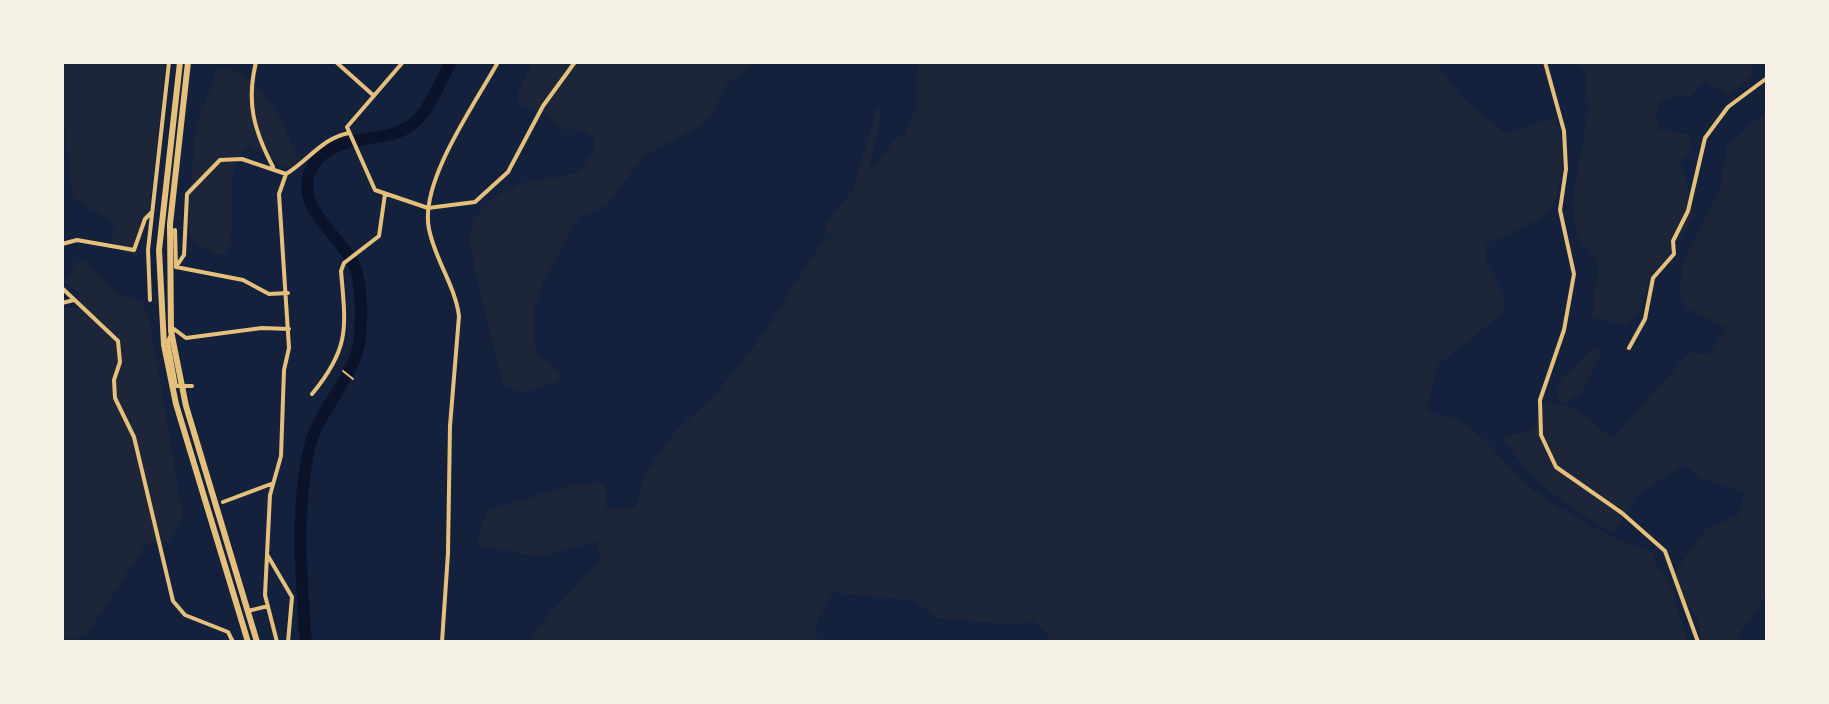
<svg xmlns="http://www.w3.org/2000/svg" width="1829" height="704" font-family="'Roboto Condensed',sans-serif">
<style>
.green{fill:#1d2539}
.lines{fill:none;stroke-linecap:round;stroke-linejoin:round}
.river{stroke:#0b132b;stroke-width:12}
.path{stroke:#e5c07b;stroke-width:2}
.minor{stroke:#e5c07b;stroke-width:4}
.tertiary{stroke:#e5c07b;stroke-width:4}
.primary{stroke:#e5c07b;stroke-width:6}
</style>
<rect width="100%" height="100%" fill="#14213d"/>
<path class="green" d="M62 62H166L149 210 135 242 139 258 119 250 110 239 117 224 73 198 62 108Z
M532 62H757L727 84 712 114 698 127 643 156 608 204 578 218 543 283 534 309 535 346 541 358 562 373 557 382 523 393 502 383 468 239 477 215 493 199 523 183 578 173 593 152 595 138 582 129H560L549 115 519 104V90Z
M917 62H1436L1459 95 1505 134 1556 117C1567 145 1566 197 1543 216 1528 228 1503 235 1486 244 1479 269 1510 288 1503 313L1438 365 1427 408 1432 414C1475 417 1495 455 1524 482 1552 508 1618 542 1654 553L1656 567 1668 578 1688 642H1042L1050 637 1032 620 1015 625 938 618 915 601 833 592 820 613 814 635 824 642H531C549 606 577 590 600 559L597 541 539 557 476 544 487 511 575 484 604 483 607 509 635 508 645 475 676 430 709 402 760 339 824 239H830L832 233 824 232 827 222 852 191 877 108 882 111 869 172 897 137 904 136 916 107Z
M1576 62H1751L1752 76 1728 95 1704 81 1690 98 1678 96 1659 101 1656 119 1660 130 1691 135 1692 153 1680 160 1695 215 1663 263 1651 273 1640 312 1625 325 1592 316 1598 266 1595 256 1576 236 1572 202 1588 112 1585 71Z
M226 67C263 79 287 124 297 161L293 167H285L249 144C213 185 247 215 224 254L216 255 194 242 189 230V205L196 126 217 70Z
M1767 110V596L1740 632 1739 642H1702L1697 618 1679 593 1675 572 1705 530 1739 514 1745 492 1701 478 1683 464 1637 495 1613 534C1570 506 1529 483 1503 437L1532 430 1545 402 1574 408 1613 439 1690 352 1710 355 1726 328 1686 308 1680 291 1682 264 1720 189 1727 146Z
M85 260 116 292 142 303 149 317 183 515 169 541 146 544 86 635 71 640 62 637V308H78L80 294 65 281 78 261Z
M1593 348 1602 351 1584 390 1566 404 1559 401 1557 392 1565 375Z"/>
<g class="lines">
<path class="river" d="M306 642C301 582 295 500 311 442 322 405 356 376 360 337 362 317 362 283 354 265 340 233 288 204 314 164 337 129 393 147 417 120 432 104 441 80 451 62"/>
<path class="path" d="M343 371 353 379"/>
<path class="minor" d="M256 62C246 103 254 130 273 167
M336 62 373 95
M403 62 347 127 375 190 428 208 475 202 508 172 543 106 575 62
M1545 62 1564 131 1566 169 1560 210 1574 274 1564 330 1540 400 1541 435 1556 467 1622 513 1665 551 1698 642
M175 230 176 267
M62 244 77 240 134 250 145 219 152 212
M176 267 184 255 187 194 220 160 242 159 286 174
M176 267 243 280 269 294 288 293
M62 288 118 341 120 362 114 380 115 398 134 437 173 601 185 615 228 632 233 642
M150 300 148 250 169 62
M62 303 74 300
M1629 348 1645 319 1653 278 1674 254 1673 241 1688 211 1705 138 1728 107 1767 78
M192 386H176L168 341 174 329 186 338 262 328 289 329
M312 394C350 348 346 328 341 271L344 263 379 236 385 194
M223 502 271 484
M268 556 292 597 288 642
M248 611 268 606
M277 642 265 595 270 495 281 456 284 370 289 348 279 194 286 174C308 161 322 138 349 133"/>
<path class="tertiary" d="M442 642 448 553 450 426 459 316C455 285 435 260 429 229 419 182 475 104 498 62"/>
<path class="primary" d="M180 62 159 250 164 345 176 404 248 642
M188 62 170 224 171 331 186 406 257 642"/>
</g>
<rect width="1829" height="704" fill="none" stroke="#f6f1e7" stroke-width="128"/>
</svg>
